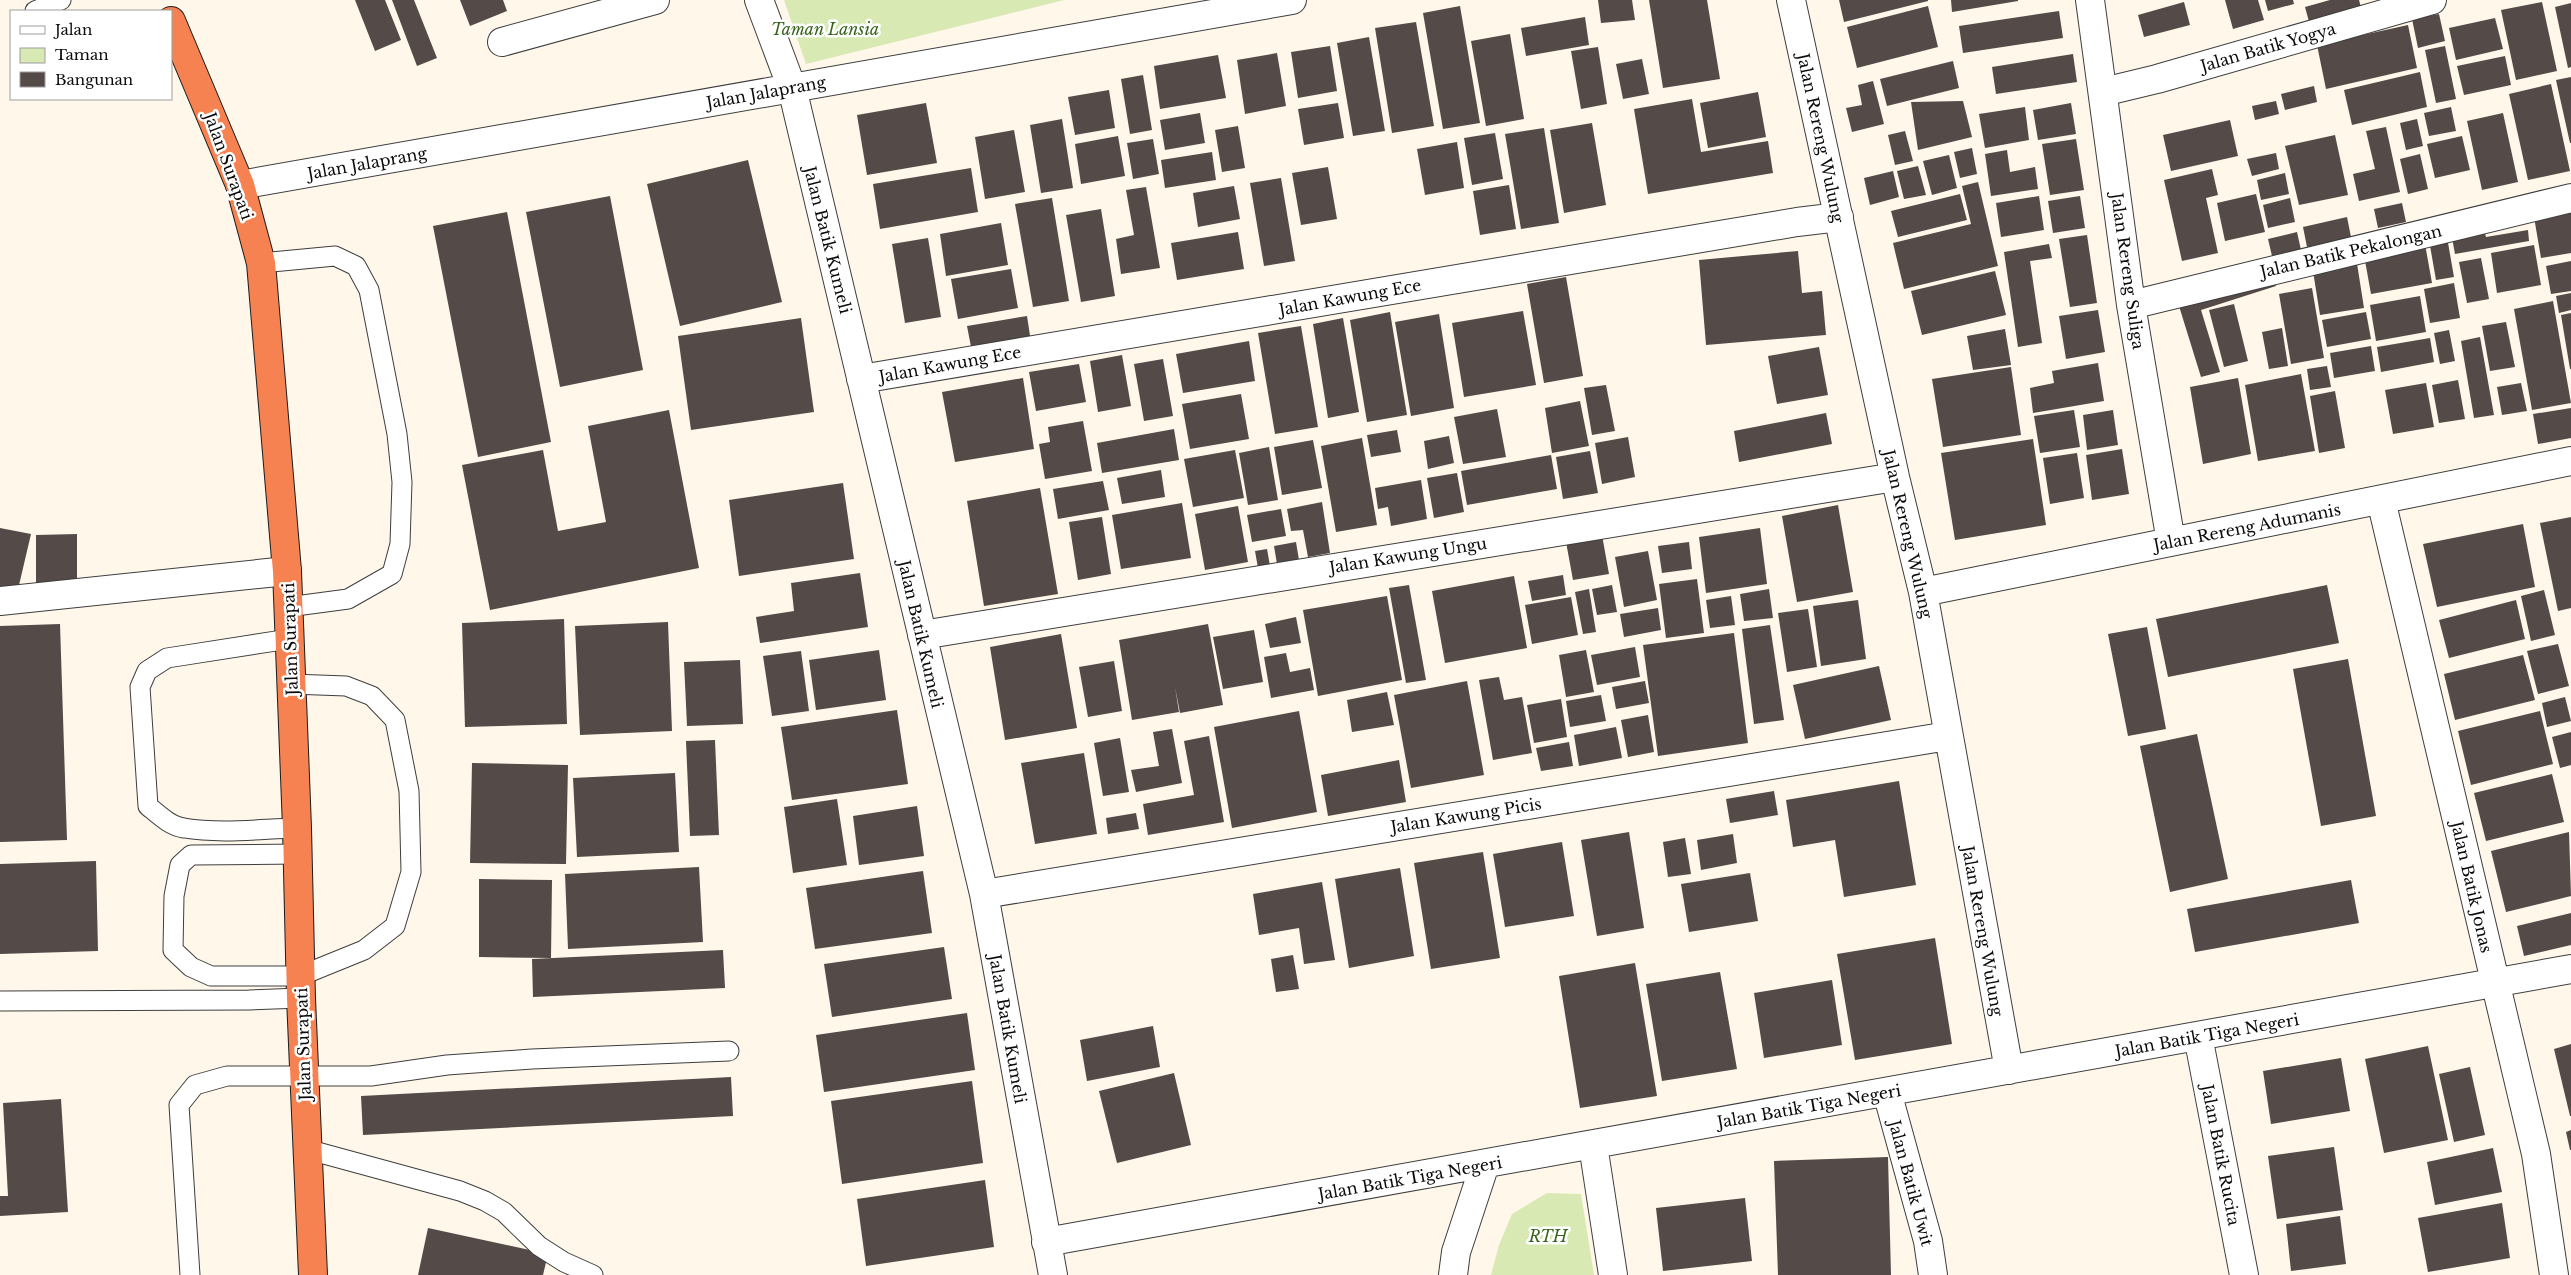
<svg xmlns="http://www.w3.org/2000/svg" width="2571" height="1275" font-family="'Libre Baskerville',serif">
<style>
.green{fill:#d8e9b4}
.building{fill:#544a48}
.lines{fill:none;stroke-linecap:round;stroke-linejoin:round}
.lane-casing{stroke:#3e3e3e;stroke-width:21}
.street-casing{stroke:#3e3e3e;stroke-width:30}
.highway-casing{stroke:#1c1c1c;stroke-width:30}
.lane{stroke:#fff;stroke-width:19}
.street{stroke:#fff;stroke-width:28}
.highway{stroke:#f68151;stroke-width:28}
.labels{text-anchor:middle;stroke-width:5;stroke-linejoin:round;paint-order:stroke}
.park-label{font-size:16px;font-style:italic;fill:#37631c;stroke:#fff}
.street-label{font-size:16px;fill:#0b0b0b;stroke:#fff}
</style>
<rect width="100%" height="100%" fill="#fff7ea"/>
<path class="green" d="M784 0H1064L806 64Z
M1547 1193 1581 1194 1594 1275H1491L1499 1245 1512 1214Z"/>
<path class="building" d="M355 0H385L401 40 375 51Z
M392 0H414L437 58 417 66Z
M460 0H503L507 11 470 26Z
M1598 0H1632L1635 20 1601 23Z
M1649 0H1707L1720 79 1663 88Z
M1839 0H1928V1L1844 22Z
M1951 0H2018V1L1952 12Z
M2225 0H2258L2264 20 2233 29Z
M2265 0H2293L2294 4 2268 11Z
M2330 0H2359L2363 15 2311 29 2305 7Z
M2184 2 2190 25 2144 37 2138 15Z
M2542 2 2557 71 2516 80 2501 10Z
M2571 3V67L2568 68 2555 7Z
M1460 6 1480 123 1443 129 1423 13Z
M1928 6 1938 47 1857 68 1847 27Z
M2059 11 2063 38 1963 53 1959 26Z
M2439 14 2445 41 2418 48 2412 19Z
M1585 17 1589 45 1526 56 1521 28Z
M2495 18 2503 49 2456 60 2449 28Z
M1416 22 1434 126 1392 133 1375 28Z
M2408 25 2417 68 2326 89 2317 45Z
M1510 34 1524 119 1486 126 1471 41Z
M1369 37 1385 131 1353 136 1337 43Z
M1330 46 1337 91 1298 98 1291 52Z
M2445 46 2456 99 2436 103 2425 50Z
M1598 47 1607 104 1581 109 1571 51Z
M1277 53 1286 106 1245 114 1237 60Z
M2073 54 2077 82 1996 94 1992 67Z
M1218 55 1226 98 1160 109 1154 66Z
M2505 56 2511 85 2464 95 2457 66Z
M1642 59 1649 94 1623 99 1616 64Z
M1953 61 1959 88 1887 106 1880 79Z
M2420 72 2427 107 2352 125 2344 90Z
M1143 75 1152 130 1130 134 1121 79Z
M2571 77V143H2570L2556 80Z
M1873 81 1884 124 1852 132 1846 108 1862 105 1858 85Z
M2551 84 2570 171 2528 180 2509 94Z
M2314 86 2317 102 2285 110 2281 94Z
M1109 90 1115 128 1075 135 1068 97Z
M1758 92 1766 137 1708 148 1700 103Z
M1692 99 1701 152 1768 141 1773 173 1648 194 1634 109Z
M1963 101 1972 137 1918 150 1911 102Z
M2276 101 2279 114 2255 120 2252 106Z
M926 103 937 163 867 175 857 115Z
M1338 103 1344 138 1304 145 1298 109Z
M2071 103 2076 134 2038 140 2033 110Z
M2025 107 2029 140 1985 148 1979 114Z
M2451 107 2456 131 2429 136 2424 113Z
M1200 113 1205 143 1165 150 1160 120Z
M2503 113 2518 182 2482 190 2467 121Z
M1062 119 1073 188 1041 193 1030 125Z
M2417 119 2423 146 2406 150 2400 123Z
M2230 120 2238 156 2171 171 2163 135Z
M1592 123 1606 205 1564 213 1550 130Z
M1238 126 1245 168 1222 172 1215 130Z
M2386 127 2400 192 2359 201 2353 174 2375 169 2366 131Z
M1544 128 1559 223 1521 229 1505 134Z
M1014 130 1025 192 985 199 975 137Z
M1905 131 1913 161 1895 165 1888 135Z
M1495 133 1503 179 1472 185 1464 138Z
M2335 135 2348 195 2299 205 2285 146Z
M1118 136 1125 176 1081 184 1075 144Z
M2462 136 2470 170 2435 178 2427 144Z
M1153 139 1159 174 1133 179 1127 143Z
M2076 139 2084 190 2050 195 2042 144Z
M1457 142 1464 188 1425 195 1417 149Z
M1972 148 1977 174 1960 178 1954 152Z
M2007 150 2010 172 2035 167 2038 189 1991 196 1985 154Z
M1212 152 1216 180 1165 188 1161 160Z
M2276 153 2279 169 2252 176 2247 159Z
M2420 154 2428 189 2408 194 2400 159Z
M1949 155 1957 188 1932 195 1923 161Z
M748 160 782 302 680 326 647 184Z
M1918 166 1926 195 1904 199 1897 171Z
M1328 167 1337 219 1301 225 1292 173Z
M971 168 978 212 880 229 873 184Z
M2212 169 2218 195 2206 198 2218 253 2182 261 2164 180Z
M1893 171 1899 197 1870 205 1864 178Z
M2285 173 2289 194 2261 200 2257 180Z
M1281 178 1295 261 1264 266 1250 183Z
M1978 182 1998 266 1904 289 1893 243 1971 224 1962 186Z
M1509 185 1516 229 1480 235 1473 191Z
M1234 186 1240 219 1198 227 1193 193Z
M1146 187 1160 268 1121 274 1116 239 1134 235 1126 190Z
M1960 194 1967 220 1898 237 1891 211Z
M2256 194 2265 232 2225 241 2217 203Z
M610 196 643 370 560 387 526 212Z
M2039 196 2044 230 2001 237 1996 203Z
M2080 196 2085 228 2053 233 2048 201Z
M1052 198 1069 301 1033 307 1015 204Z
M2290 198 2295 222 2268 228 2263 205Z
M2402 203 2406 222 2378 228 2374 209Z
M1101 209 1115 296 1081 302 1066 215Z
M2571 211V253L2541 258 2534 217Z
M507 212 551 442 478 457 433 226Z
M2347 217 2351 237 2307 247 2303 227Z
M1001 223 1008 265 946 276 940 234Z
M2483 226 2486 237 2528 230 2529 241 2455 254 2451 232Z
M1238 232 1244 269 1177 280 1171 243Z
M2297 232 2301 250 2272 256 2268 239Z
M2087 235 2097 303 2070 307 2059 239Z
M2447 237 2454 277 2436 280 2429 240Z
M928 238 941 317 905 323 892 244Z
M2049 244 2052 258 2030 261 2042 343 2018 347 2004 252Z
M2425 244 2432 283 2371 294 2364 255Z
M2534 245 2541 285 2497 293 2491 253Z
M1798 251 1802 293 1822 291 1826 335 1706 345 1699 260Z
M2356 257 2364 308 2320 315 2312 265Z
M2481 258 2489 299 2467 303 2459 262Z
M2571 261V291L2551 294 2546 266Z
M1011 269 1018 308 958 319 951 279Z
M1995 271 2006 315 1922 335 1911 291Z
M1566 277 1583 376 1544 383 1527 284Z
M2273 277 2276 286 2201 310 2220 372 2201 377 2179 306Z
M2454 283 2460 318 2430 323 2424 289Z
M2312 288 2324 358 2291 364 2279 294Z
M2571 293V310L2559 313 2556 296Z
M2420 296 2426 332 2376 341 2370 305Z
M2553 301 2571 403 2532 410 2514 309Z
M2234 304 2248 361 2224 367 2209 310Z
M2098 310 2105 352 2066 359 2059 316Z
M1523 311 1536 385 1464 397 1452 323Z
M1390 312 1407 415 1367 422 1350 320Z
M2366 312 2371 339 2327 347 2322 320Z
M2571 313V369H2570L2561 315Z
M1439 314 1454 408 1411 416 1395 322Z
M1027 316 1031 342 972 352 967 326Z
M801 318 814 412 691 430 678 336Z
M1343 318 1359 412 1328 418 1313 324Z
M2506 322 2515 367 2490 371 2482 326Z
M1301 326 1318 427 1275 434 1258 333Z
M2282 328 2288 366 2269 369 2262 332Z
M2005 329 2011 365 1973 370 1967 336Z
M2449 330 2455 361 2440 364 2434 333Z
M2480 337 2494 415 2474 418 2461 341Z
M2430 338 2434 362 2381 372 2377 347Z
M1249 341 1255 381 1183 393 1176 354Z
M2371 346 2375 371 2334 378 2330 353Z
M1819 347 1828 395 1777 404 1768 356Z
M1122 355 1131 406 1098 412 1090 361Z
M1163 359 1173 416 1144 421 1134 364Z
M2098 363 2104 401 2033 413 2030 388 2054 383 2052 371Z
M1079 364 1086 402 1036 411 1029 372Z
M2327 366 2331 387 2310 390 2307 369Z
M2011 367 2021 435 1943 447 1932 379Z
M2301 374 2315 451 2258 461 2245 385Z
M1023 378 1034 449 955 462 942 392Z
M2238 378 2251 454 2203 464 2190 387Z
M2458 380 2465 419 2439 423 2432 385Z
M2426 383 2434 427 2393 434 2385 390Z
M2521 383 2527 411 2502 415 2497 387Z
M1606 385 1615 431 1592 435 1584 388Z
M2335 391 2345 448 2319 453 2310 396Z
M1241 394 1249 439 1190 449 1182 404Z
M1580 401 1589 446 1552 453 1545 408Z
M2571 408V438L2538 444 2533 414Z
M1497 409 1506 457 1463 464 1454 417Z
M669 410 699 568 490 610 462 465 543 450 558 531 606 522 588 426Z
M2074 410 2080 447 2040 453 2034 416Z
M2113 410 2118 445 2087 450 2083 415Z
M1826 413 1832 444 1739 462 1734 431Z
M1083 421 1092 471 1045 479 1039 444 1050 442 1048 427Z
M1174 429 1179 460 1102 473 1097 443Z
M1397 430 1401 452 1371 457 1367 435Z
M1449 436 1454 463 1428 469 1424 441Z
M1628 437 1635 477 1602 484 1595 443Z
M1362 438 1377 525 1336 532 1321 446Z
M2033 439 2046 525 1955 540 1941 453Z
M1313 440 1322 488 1282 495 1274 447Z
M1269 447 1278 500 1248 505 1239 453Z
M2122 449 2129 494 2092 500 2086 455Z
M1235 450 1244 498 1193 507 1184 459Z
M1590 451 1598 493 1563 499 1556 457Z
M2077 453 2084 498 2050 504 2043 458Z
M1551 455 1557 489 1467 505 1461 471Z
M1161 470 1165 497 1122 504 1117 478Z
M1457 473 1464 512 1434 518 1427 478Z
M1421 480 1427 519 1391 526 1388 507 1378 509 1375 488Z
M1103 481 1109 510 1058 519 1053 489Z
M843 483 854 559 739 576 729 500Z
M1040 488 1058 594 984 606 967 501Z
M1322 502 1330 553 1308 557 1303 530 1291 531 1287 509Z
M1182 503 1191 558 1121 569 1112 515Z
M1838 505 1853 592 1797 602 1782 516Z
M1238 506 1248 562 1205 570 1195 514Z
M1281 509 1286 536 1252 542 1247 515Z
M1102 517 1111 574 1078 580 1069 522Z
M2571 517V608L2558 611 2540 523Z
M2523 524 2535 587 2437 607 2423 544Z
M0 528 31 534 16 598 0 594Z
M1760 528 1767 584 1706 593 1699 537Z
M77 534V592H36V535Z
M1602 535 1609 574 1573 580 1566 542Z
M1296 542 1299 560 1277 564 1274 546Z
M1689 542 1692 569 1662 573 1658 546Z
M1267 549 1270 566 1258 568 1255 551Z
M1648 551 1657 600 1624 607 1615 557Z
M860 573 868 627 760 643 756 617 794 611 791 583Z
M1563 575 1566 595 1532 601 1528 581Z
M1514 576 1527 648 1445 663 1432 591Z
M1697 579 1704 633 1666 638 1659 584Z
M1409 585 1426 680 1406 683 1389 588Z
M1612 585 1617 612 1597 615 1592 589Z
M2327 585 2339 643 2168 677 2156 619Z
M1589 589 1596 632 1583 634 1575 592Z
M1769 589 1773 618 1744 621 1740 594Z
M2544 590 2555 635 2531 641 2521 596Z
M1387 596 1402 680 1318 696 1303 610Z
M1731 596 1735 625 1710 628 1706 600Z
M1571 597 1578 635 1532 644 1525 605Z
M1858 600 1866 659 1821 666 1813 606Z
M2516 600 2525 639 2449 658 2439 620Z
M1658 608 1661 630 1624 637 1620 614Z
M1808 609 1817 667 1787 672 1778 613Z
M1296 617 1301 643 1270 648 1265 624Z
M564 619 567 724 465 727 462 623Z
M668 622 672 731 580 735 575 626Z
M60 624 67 840 0 842V626Z
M1208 624 1223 705 1180 713 1175 687 1179 712 1132 720 1119 640Z
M1770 625 1784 720 1754 724 1742 629Z
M2147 627 2166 729 2128 736 2108 634Z
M1254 630 1263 682 1223 689 1213 637Z
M1734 633 1748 743 1658 756 1643 645Z
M1061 634 1077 728 1005 740 990 647Z
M2558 644 2569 686 2538 694 2527 651Z
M1635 647 1640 677 1597 685 1591 655Z
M879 650 886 700 816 710 809 660Z
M1586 650 1594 692 1566 697 1559 655Z
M801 651 809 711 772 716 763 656Z
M1286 653 1290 672 1310 668 1314 690 1271 698 1264 657Z
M2523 655 2535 700 2455 720 2444 674Z
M2348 659 2376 816 2321 826 2293 669Z
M740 660 743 724 687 726 684 662Z
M1114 661 1122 711 1088 717 1079 667Z
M1879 666 1891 720 1805 739 1793 685Z
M1499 677 1504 700 1522 697 1532 753 1493 760 1479 680Z
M1467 681 1484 775 1411 788 1394 695Z
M1645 681 1649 703 1616 709 1612 687Z
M1387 692 1394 725 1352 732 1347 700Z
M1601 695 1606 721 1570 727 1566 701Z
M2565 697 2571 721 2547 727 2542 703Z
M1561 699 1567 737 1534 743 1527 705Z
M897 710 908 784 792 800 781 727Z
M1299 711 1317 812 1232 828 1214 727Z
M2540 711 2553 764 2471 785 2458 731Z
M1648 715 1654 752 1628 757 1621 720Z
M1616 727 1622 758 1579 766 1574 735Z
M1172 729 1182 783 1136 792 1131 770 1159 766 1153 732Z
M2571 732V765L2560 768 2552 737Z
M2197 734 2228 879 2170 892 2140 746Z
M1209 736 1224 822 1148 835 1143 804 1194 795 1184 741Z
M1120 738 1129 792 1103 796 1094 743Z
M715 740 719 835 690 836 686 741Z
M1569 742 1573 766 1541 771 1536 748Z
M1084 753 1097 834 1035 844 1021 763Z
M1399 760 1406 802 1328 816 1321 775Z
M472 763 568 765 566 864 470 863Z
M675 773 679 852 577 857 573 778Z
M2552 774 2564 822 2486 841 2474 793Z
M1899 781 1916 885 1844 897 1835 840 1793 847 1786 800Z
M1774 791 1778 815 1730 823 1726 799Z
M837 799 847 865 793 873 784 807Z
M917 806 924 856 859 865 853 816Z
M1136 813 1139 829 1108 834 1106 818Z
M1629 832 1644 928 1597 936 1581 840Z
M2569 832 2571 896 2506 912 2491 851Z
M1733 834 1737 863 1701 870 1697 840Z
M1685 838 1691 874 1668 877 1663 842Z
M1562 842 1574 916 1505 927 1493 854Z
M1483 852 1500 958 1431 969 1414 863Z
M96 861 98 951 0 954V864Z
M699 867 703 942 568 949 565 874Z
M1400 868 1414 956 1349 968 1335 879Z
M923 871 932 933 815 949 806 888Z
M1750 873 1758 921 1689 932 1681 884Z
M479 879 552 880 551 958 479 957Z
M2351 880 2359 923 2195 952 2187 909Z
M1322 882 1335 960 1304 964 1299 928 1259 935 1253 894Z
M2571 913V945L2524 956 2517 926Z
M1935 938 1952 1044 1855 1060 1837 954Z
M944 947 952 999 832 1017 824 964Z
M723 950 725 988 533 997 532 959Z
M1293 955 1299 989 1276 992 1271 959Z
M1635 963 1657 1096 1580 1108 1559 976Z
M1720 972 1737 1069 1662 1081 1646 984Z
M1832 980 1842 1045 1764 1058 1754 993Z
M967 1013 975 1070 824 1092 816 1035Z
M1153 1026 1160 1067 1087 1081 1080 1040Z
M2571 1044V1116H2570L2554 1049Z
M2428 1046 2448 1140 2384 1153 2365 1059Z
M2341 1058 2350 1111 2271 1124 2263 1071Z
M2470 1067 2485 1135 2454 1142 2439 1074Z
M1174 1073 1191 1145 1117 1163 1099 1091Z
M731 1077 733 1116 363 1135 361 1096Z
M972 1081 983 1163 842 1184 831 1101Z
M61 1099 68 1212 0 1216V1196H8L3 1103Z
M2571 1130V1150H2570L2566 1132Z
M2334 1147 2343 1210 2277 1219 2268 1156Z
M2493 1148 2502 1192 2435 1205 2427 1162Z
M1888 1157 1891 1275H1778L1774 1161Z
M985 1180 994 1247 866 1266 857 1199Z
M1745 1198 1752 1261 1663 1271 1656 1208Z
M2502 1203 2510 1258 2428 1272 2418 1218Z
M2340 1216 2346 1264 2291 1271 2286 1224Z
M428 1228 548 1254 543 1275H418Z"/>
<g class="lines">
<defs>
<path id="lane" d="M35 11 61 0
M261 263 335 256 356 266 369 290 397 434 402 482 400 544 392 574 348 599 288 607
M289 639 167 658 147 671 140 687 148 806C159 815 170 826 184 828 220 834 260 829 297 828
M291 684 346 686 372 696 395 720 409 791 411 872 395 926 364 950 300 976H211L191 967 173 950 174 896 180 865 191 855 298 854
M0 1001 249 1000 301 998
M306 1149 460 1191 485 1201 504 1212 539 1246 564 1262 593 1275
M190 1275 179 1105 195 1085 227 1076H371L447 1065 532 1059 729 1051"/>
<path id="street" d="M759 0 792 88 984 894 1053 1275
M1791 0 1895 477 1923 592 2009 1070
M2090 0 2131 305 2171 542
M502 42 655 0
M2103 92 2157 79 2432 0
M240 185 1292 0
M2131 305 2571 198
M861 379 1797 222 1839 217
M2381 500 2536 1154 2554 1275
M1923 592 2571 461
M0 601 287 571
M922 635 1895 477
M984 894 1948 736
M2198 1036 2244 1275
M1887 1092 1928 1241 1933 1275
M1593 1145 1613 1275
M1046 1242 2571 969
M1453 1275 1456 1252 1485 1164"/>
<path id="highway" d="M171 21 240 185 261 263 287 571 297 828 301 998 313 1275"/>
</defs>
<use href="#lane" class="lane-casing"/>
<use href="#street" class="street-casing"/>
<use href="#highway" class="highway-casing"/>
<use href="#lane" class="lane"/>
<use href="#street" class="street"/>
<use href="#highway" class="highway"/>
</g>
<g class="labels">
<g class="park-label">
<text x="825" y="35">Taman Lansia</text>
<text x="1548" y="1242">RTH</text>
</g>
<g class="street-label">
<text transform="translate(2268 47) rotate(-16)" y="6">Jalan Batik Yogya</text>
<text transform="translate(766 92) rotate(-10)" y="6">Jalan Jalaprang</text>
<text transform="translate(1821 138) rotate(78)" y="6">Jalan Rereng Wulung</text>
<text transform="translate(367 163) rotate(-10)" y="6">Jalan Jalaprang</text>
<text transform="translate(229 166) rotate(70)" y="6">Jalan Surapati</text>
<text transform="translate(828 240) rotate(76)" y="6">Jalan Batik Kumeli</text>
<text transform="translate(2351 251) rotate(-13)" y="6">Jalan Batik Pekalongan</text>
<text transform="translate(2128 271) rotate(82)" y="6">Jalan Rereng Suliga</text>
<text transform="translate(1350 297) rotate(-10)" y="6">Jalan Kawung Ece</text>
<text transform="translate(950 364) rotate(-10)" y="6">Jalan Kawung Ece</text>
<text transform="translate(2247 527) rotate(-11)" y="6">Jalan Rereng Adumanis</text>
<text transform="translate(1908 534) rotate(77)" y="6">Jalan Rereng Wulung</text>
<text transform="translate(1408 555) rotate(-9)" y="6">Jalan Kawung Ungu</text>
<text transform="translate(921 634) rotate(77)" y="6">Jalan Batik Kumeli</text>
<text transform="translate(290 639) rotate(-92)" y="6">Jalan Surapati</text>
<text transform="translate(1466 815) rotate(-9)" y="6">Jalan Kawung Picis</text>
<text transform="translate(2472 887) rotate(77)" y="6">Jalan Batik Jonas</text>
<text transform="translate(1983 931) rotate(80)" y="6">Jalan Rereng Wulung</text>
<text transform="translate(1008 1029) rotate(80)" y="6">Jalan Batik Kumeli</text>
<text transform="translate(2207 1035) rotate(-10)" y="6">Jalan Batik Tiga Negeri</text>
<text transform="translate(303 1044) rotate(-92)" y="6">Jalan Surapati</text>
<text transform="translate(1809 1106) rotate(-10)" y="6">Jalan Batik Tiga Negeri</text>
<text transform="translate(2221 1155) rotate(79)" y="6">Jalan Batik Rucita</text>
<text transform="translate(1410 1178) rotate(-10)" y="6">Jalan Batik Tiga Negeri</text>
<text transform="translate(1911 1183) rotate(75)" y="6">Jalan Batik Uwit</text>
</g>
</g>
<rect x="10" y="10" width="162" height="90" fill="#ffffff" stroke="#9d9d9d"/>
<rect x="20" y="26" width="25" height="8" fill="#ffffff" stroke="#9d9d9d"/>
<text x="55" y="35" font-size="15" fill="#0b0b0b">Jalan</text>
<rect x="20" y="48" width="25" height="15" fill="#d8e9b4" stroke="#9d9d9d"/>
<text x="55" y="60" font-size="15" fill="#0b0b0b">Taman</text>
<rect x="20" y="72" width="25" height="15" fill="#544a48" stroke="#9d9d9d"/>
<text x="55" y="85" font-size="15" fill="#0b0b0b">Bangunan</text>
</svg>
